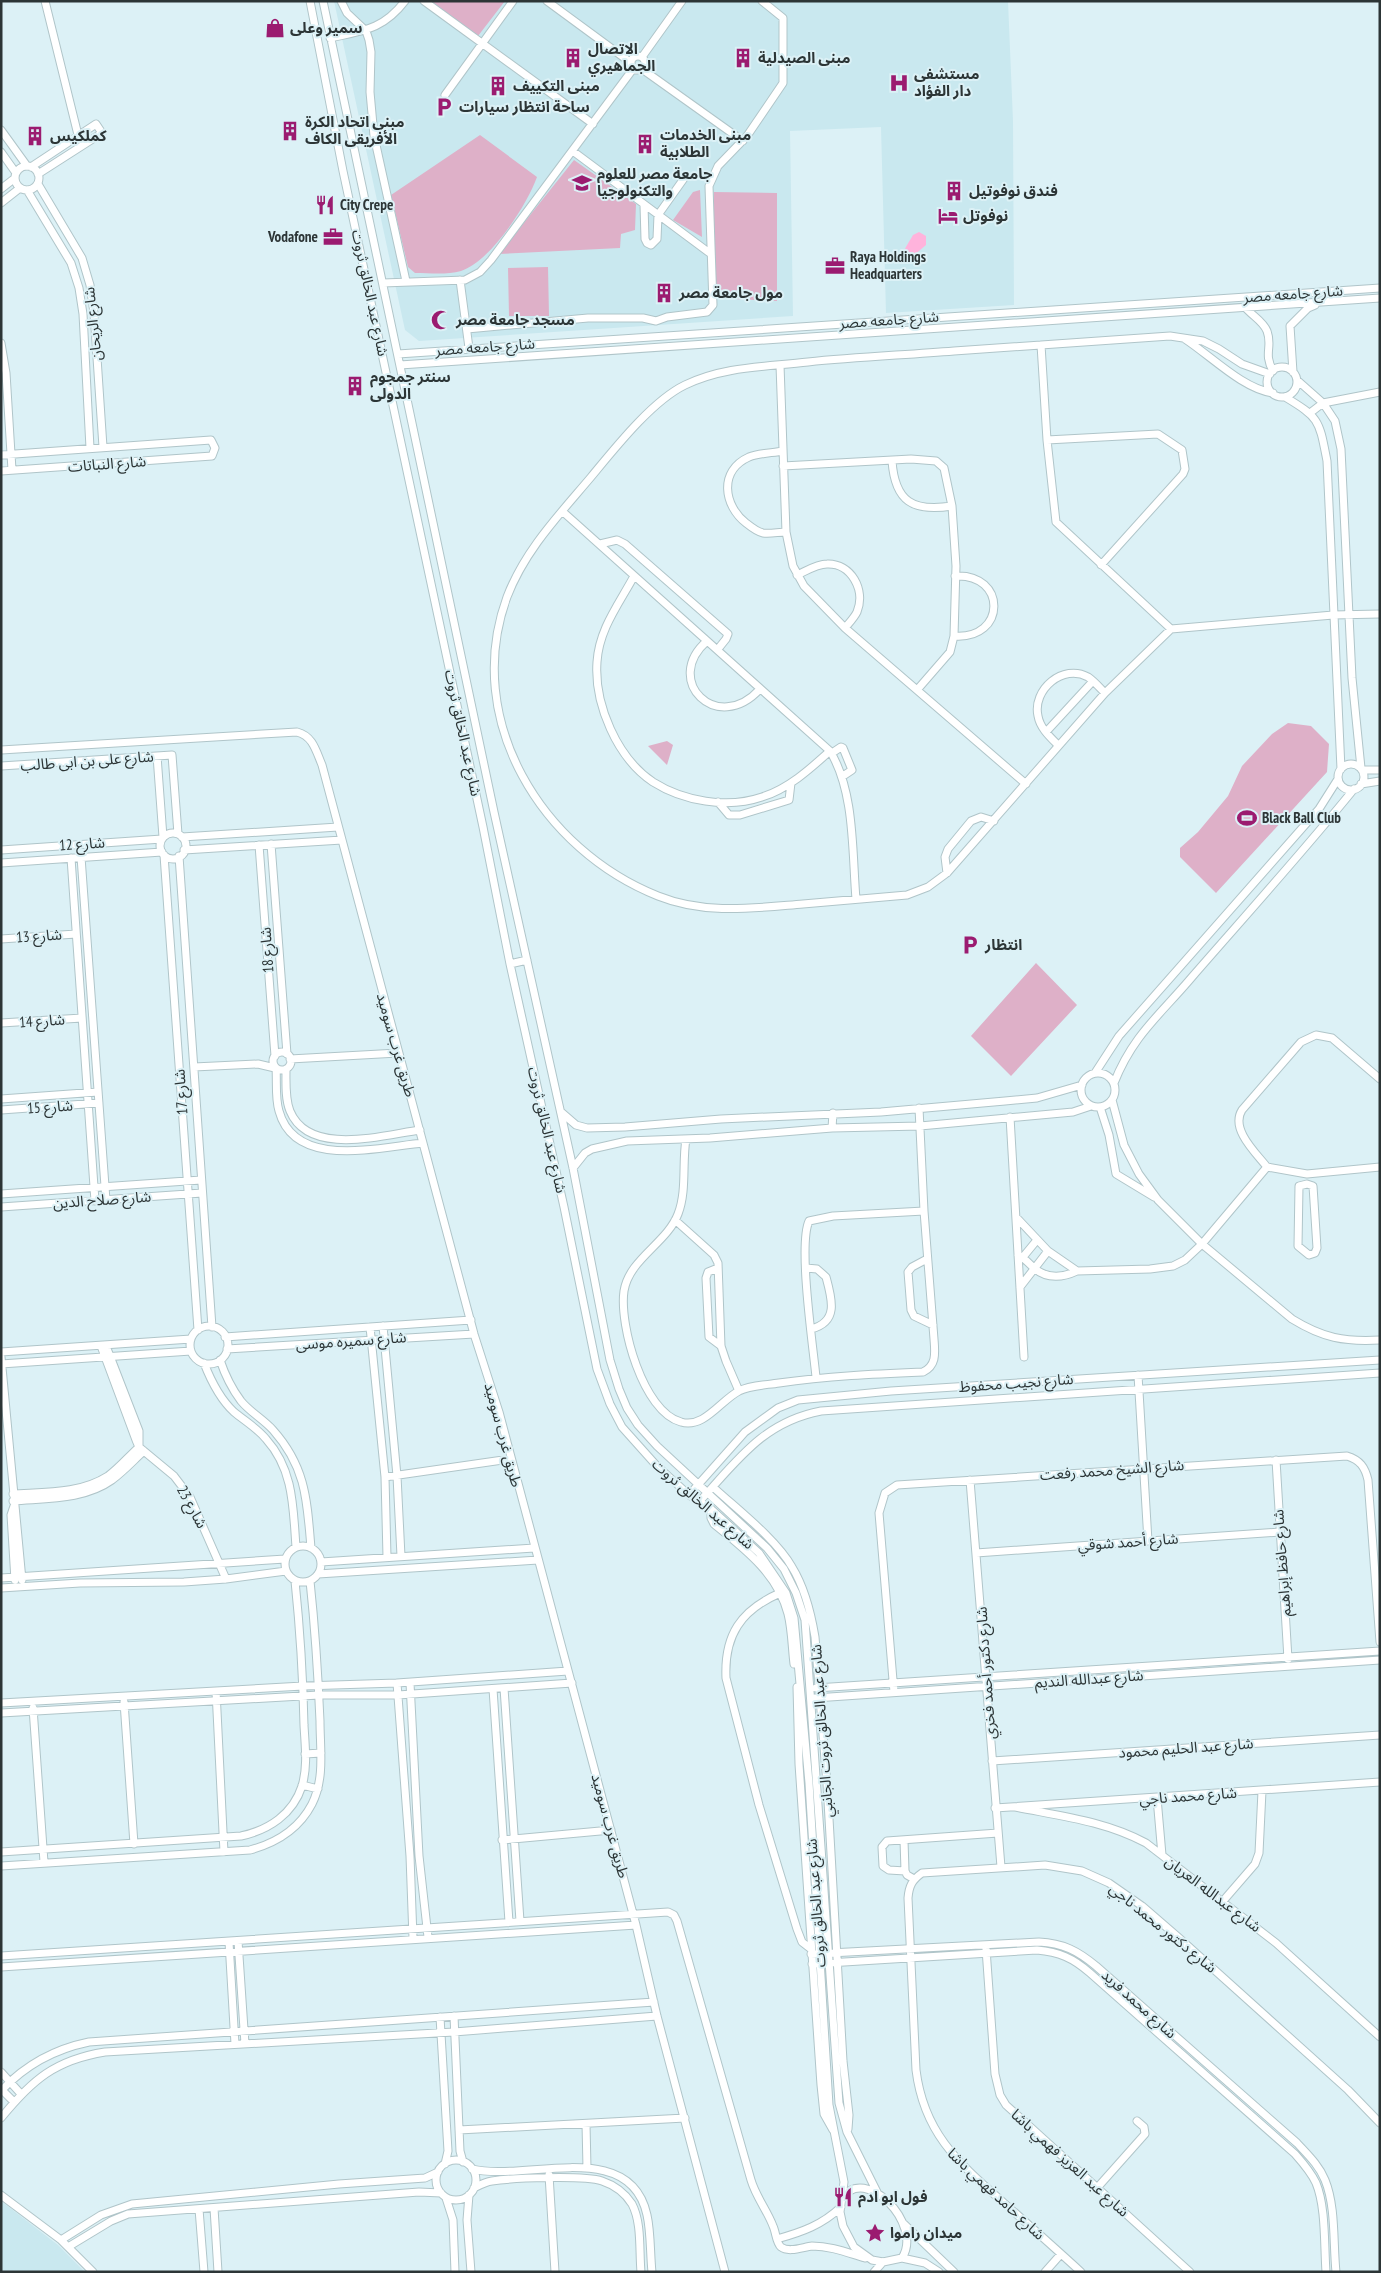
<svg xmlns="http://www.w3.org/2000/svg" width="1381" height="2273" font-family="'PT Sans Narrow','Noto Sans Arabic',sans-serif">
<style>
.built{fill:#c9e8ef}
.green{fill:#deb0c8}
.water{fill:#ffb3dc}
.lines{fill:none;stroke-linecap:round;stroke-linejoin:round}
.minor-casing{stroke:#b0c5c9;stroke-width:9}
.minor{stroke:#fff;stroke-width:7}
.labels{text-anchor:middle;stroke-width:4;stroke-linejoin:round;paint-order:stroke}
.poi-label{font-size:15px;font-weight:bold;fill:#2c3536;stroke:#dcf1f6;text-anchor:start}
.street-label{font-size:15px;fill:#2c3536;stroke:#dcf1f6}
</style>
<rect width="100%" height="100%" fill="#dcf1f6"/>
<path class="built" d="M334 1H1008L1013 121 1014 305 886 313 881 127 790 131 793 316 419 341 405 330Z
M1 2201 58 2245 85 2272H1Z"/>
<path class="green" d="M429 1H505L478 36Z
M480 135 537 177C527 205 491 261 461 271 447 275 430 273 415 273L408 267 391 195Z
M574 160 636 204 635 230 621 234 620 248 499 254Z
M700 190 702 237 673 220 693 192Z
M714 192 777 193V301L714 298Z
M548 267 549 316H509L508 268Z
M1288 723 1311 726 1329 744 1327 772 1216 893 1180 857V848L1198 832 1228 796 1242 766 1272 734Z
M667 741 673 745 667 765 648 746Z
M1036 963 1077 1005 1011 1076 971 1036Z"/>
<path class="water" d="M919 232 926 236V245L913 256H906L904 252C904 249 911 239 913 235Z"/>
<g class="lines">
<defs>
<path id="minor" d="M45 1 79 139
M310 1 343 171 483 827 510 964 564 1207 597 1369 610 1404 622 1427 656 1465 689 1495 711 1509 759 1553 786 1593 794 1618 809 1783 829 2105 844 2182 840 2212 843 2226 854 2247 872 2260 883 2262 902 2258C924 2224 864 2163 842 2199
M323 1 494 812 573 1168 610 1360 619 1389 627 1408 638 1425 657 1446 767 1548 784 1569 796 1593 805 1620 839 2103 847 2132 878 2194
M341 1 347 13 366 31 369 40 371 52 370 92 374 136 406 281
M424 1 593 124
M547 1 630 62
M330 38C362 31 383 30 405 1
M631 63a7 7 0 1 1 14 0a7 7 0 1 1-14 0Z
M642 57 682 1
M642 69 743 141
M445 95 513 1
M1 130 27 166
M1 152 16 173
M574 152 711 254
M15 178a12 12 0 1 1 24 0a12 12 0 1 1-24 0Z
M31 167 96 124 102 133 38 174
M38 184 82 258 90 285 94 313 103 447
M1 189 15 178
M27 190 71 263 79 288 83 314 90 448
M1 203 20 188
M644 205 645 239 647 243 651 245 657 239 658 215 685 177
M460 280 469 348
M383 283 465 280 480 272 491 260 633 69
M1245 307C1251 315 1263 321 1267 331 1273 347 1263 353 1273 371
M467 329 588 318H643L656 321 667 317 707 312 713 305 709 186 718 166 747 136 783 83V18L762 1
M1185 339C1211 356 1243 389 1273 393
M1 343 6 373 12 470
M1041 345 1047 440 1056 522 1171 629
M398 354 1380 288
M400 365 1380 298
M780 365 786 532 793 566 804 586 845 628 1026 784
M1267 382a15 15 0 1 1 30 0a15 15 0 1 1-30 0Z
M1293 372 1290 326 1308 308 1315 305
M1270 374 1242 364 1219 349 1203 341 1170 336C1098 341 1026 346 954 351 905 355 856 357 808 362 766 367 724 366 685 385 652 401 615 448 591 477 559 515 525 550 507 597 462 720 542 850 658 896 705 915 754 908 803 904 838 901 873 898 907 895L928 887 947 873 1105 693 1171 629 1333 615 1380 614
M1297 380 1323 403 1335 421 1341 449 1352 678 1361 768
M1285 397C1320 418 1319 420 1327 461L1341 769
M1310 413 1323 403 1380 392
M1047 440 1158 434 1182 450 1185 469 1183 474 1101 565
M783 451C773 453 759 453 749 457 718 471 724 506 746 523 751 527 757 532 763 533 770 534 779 532 786 532
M1 455 211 440 215 448 212 456 1 471
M892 461C895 502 913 512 952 506
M783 466 911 459 936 461 944 468 952 506 956 566 954 636 950 652 917 690
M562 511 830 751C855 792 852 852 856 899
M600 544 617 540 625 544 728 634 726 639 718 649
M797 575C806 571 817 564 827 564 851 563 866 590 857 612 854 618 849 623 845 628
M634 576C619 604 599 629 597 662 594 704 617 758 653 782 683 801 727 809 762 797 788 789 810 769 830 751
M954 636C1007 640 1007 573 955 576
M707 641C662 680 717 736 760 689
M1046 732 1093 681
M1058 745C1050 737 1040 728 1038 716 1032 690 1063 663 1088 677 1094 681 1100 688 1105 693
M1 750 297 732C313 736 316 751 322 765L474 1334 499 1412 636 1925 657 2016 725 2272
M832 753 841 747 843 748 852 770 843 776
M157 756 163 837
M1338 777a13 13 0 1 1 26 0a13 13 0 1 1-26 0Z
M1 766 172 755 178 834
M1362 770H1380
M1361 784 1380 781
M718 802 729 815H740L789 800 791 783
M160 846a13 13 0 1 1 26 0a13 13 0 1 1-26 0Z
M182 837 338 827
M271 844 287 1054
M259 845 275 1056
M1 850 162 839
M184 850 342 840
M164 855 198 1330
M179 856 212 1327
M81 857 106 1200
M71 858 95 1201
M1 863 162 852
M947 873 945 857 948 849 971 821 981 817 994 821
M1 939 76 934
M510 964 527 960
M1 1023 82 1018
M273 1061a9 9 0 1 1 18 0a9 9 0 1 1-18 0Z
M290 1059 398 1053
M194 1067 258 1064 275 1068
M276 1068C277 1082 275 1098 279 1111 295 1170 379 1147 423 1143
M286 1069C286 1083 285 1099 290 1111 309 1157 383 1135 420 1130
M1095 1073 1119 1036 1319 809 1338 779
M1081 1090a17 17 0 1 1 34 0a17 17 0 1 1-34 0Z
M1380 1079 1332 1038 1316 1035 1301 1042 1242 1110C1230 1129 1256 1153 1267 1167L1307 1174 1380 1167
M1114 1083C1133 1035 1160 1015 1192 977 1246 915 1302 853 1354 789
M1 1099 98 1092
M1112 1100 1124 1145 1139 1174 1158 1200 1202 1244 1292 1319C1323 1338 1344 1342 1380 1340
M1100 1107 1109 1135 1116 1174 1154 1197
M1 1110 99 1103
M561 1112 576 1125 587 1128 625 1127 721 1119 881 1112 1005 1101 1037 1098 1082 1085
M1010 1117 1024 1357
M832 1128 833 1113
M686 1139C682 1163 687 1191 678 1214 667 1243 629 1259 624 1291 619 1325 643 1412 681 1422 704 1429 721 1400 739 1391 750 1385 767 1385 779 1383 827 1376 875 1374 923 1372 937 1365 935 1353 934 1339L924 1211 919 1108
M573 1168 585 1153 592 1149 627 1141 710 1138 832 1128 920 1126 1073 1112 1091 1106
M1307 1184 1313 1186 1317 1248 1315 1253 1309 1255 1298 1246 1299 1186Z
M1 1194 201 1180
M1 1207 202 1193
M1016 1217 1048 1251 1077 1271 1150 1269 1173 1266 1185 1260 1202 1244 1267 1167
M675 1220 714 1255 718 1263 721 1346 726 1361 739 1391
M1018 1255C1025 1258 1029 1264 1034 1268 1047 1279 1062 1278 1077 1271
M1023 1257 1037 1240
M927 1259 912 1267 908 1272 911 1310 914 1316 933 1325
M718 1268 708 1272 706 1278 709 1337 721 1346
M806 1268 817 1269 826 1277C832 1299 839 1322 811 1329
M1020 1287 1048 1251
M383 1326 397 1476 401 1556
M190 1345a19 19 0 1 1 38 0a19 19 0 1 1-38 0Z
M370 1327 385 1477 387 1557
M225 1337 471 1320
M101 1346 136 1440 139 1447 174 1476 190 1497 226 1579
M227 1349 474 1334
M1 1352 191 1339
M1 1357 22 1580
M220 1360C225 1375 232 1389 241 1401 250 1412 263 1419 273 1430 306 1467 307 1500 311 1548
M204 1363C211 1381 220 1399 234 1412 245 1421 257 1428 266 1439 294 1470 293 1508 296 1547
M1 1364 191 1351
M1138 1375 1148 1541
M816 1377C813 1346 798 1245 809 1221L833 1216 924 1211
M1276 1460 1288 1659
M385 1477 510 1459
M970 1480 1001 1867
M713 1487C738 1510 776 1539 792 1567 805 1588 811 1613 815 1637L827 1784 843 2061 849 2115 848 2129
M13 1494C45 1492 80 1494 108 1476 119 1468 129 1456 139 1447V1431L106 1346
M689 1495 745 1432 778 1408 798 1400 891 1391 1380 1360
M13 1501C47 1498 84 1500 112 1480 124 1471 134 1460 144 1451
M699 1502C737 1461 763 1422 821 1411L1380 1373
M14 1506 11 1515 15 1580
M711 1509V1518L714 1524C745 1549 778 1574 788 1614 792 1630 792 1648 794 1664
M285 1564a18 18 0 1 1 36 0a18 18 0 1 1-36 0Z
M976 1553 1280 1532
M321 1562 534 1548
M318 1574 538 1560
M1 1578 285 1559
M1 1588 80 1583 184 1582 226 1579 286 1571
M780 1593C741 1610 724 1635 726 1678L759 1805 797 1929 802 1942 811 1949
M397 1683 410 1856 413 1938
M410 1683 419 1856 428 1937
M797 1687 799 1764 821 2085 824 2114 833 2130
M504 1688 520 1921
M816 1688 1380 1651
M493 1689 509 1922
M216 1691 224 1852
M894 1692 879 1513 885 1493 897 1485 1347 1456C1360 1460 1365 1467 1368 1480L1380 1642
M815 1698 1380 1660
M124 1702 134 1844
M1 1703 303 1686 397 1683 568 1671
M33 1708 44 1862
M1 1713 319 1695H398L572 1683
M305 1754 321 1753
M992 1761 1380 1735
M302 1785 318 1789
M1157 1798 1162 1855
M1015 1807C1060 1816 1105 1821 1146 1843L1276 1943 1380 2037
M995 1808 1380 1782
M502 1840 611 1830
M904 1840 905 1871 907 1875 914 1879
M1 1852 241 1836C269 1830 293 1814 302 1786 308 1766 305 1745 304 1725 303 1677 300 1629 295 1581
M1 1866 250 1850C276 1843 299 1829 312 1804 325 1778 320 1749 320 1721 318 1674 315 1628 310 1581
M905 1871 889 1870 883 1866 882 1847 887 1841 998 1833
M1223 1901 1255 1864 1259 1853 1262 1791
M238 1941 245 2044
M229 1942 235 2044
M986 1949 995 2074 1000 2095 1006 2105 1190 2272
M811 1954 1039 1942C1063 1943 1078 1951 1096 1966L1297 2143C1307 2154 1319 2165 1325 2180 1336 2207 1333 2243 1336 2272
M1 1956 668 1912 674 1915 677 1921 751 2180C756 2197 767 2210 773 2226 776 2232 776 2243 781 2247 789 2253 803 2247 812 2246 831 2246 848 2253 865 2258
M812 1964 1037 1950C1059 1952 1073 1958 1090 1973L1295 2154C1303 2163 1311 2172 1316 2183 1326 2207 1324 2245 1326 2272
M1 1967 636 1925
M454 2016 460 2151 463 2162
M440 2017 448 2151 445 2164
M1 2072 21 2094
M1 2089 14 2102
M1 2091C25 2065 55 2049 89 2042L654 2002
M1 2118C32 2080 55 2060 105 2052L454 2032 657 2016
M586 2124 587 2168
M459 2130 685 2118
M436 2180a20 20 0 1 1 40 0a20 20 0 1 1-40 0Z
M472 2169C525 2182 630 2137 647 2215 651 2233 650 2253 652 2272
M549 2175 555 2272
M474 2188C480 2185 485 2182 492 2181 512 2178 584 2175 602 2181 614 2185 625 2193 632 2204 642 2223 639 2251 641 2272
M1097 2188 1145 2134 1144 2127 1137 2121
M1 2195 61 2240 93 2272
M469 2195 467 2220 471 2272
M446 2198 453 2220 455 2272
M214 2208 218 2272
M199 2209 204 2272
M904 2224 954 2272
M777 2239C802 2232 822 2225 841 2207
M61 2240 101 2215 132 2204 339 2184 425 2178 438 2172
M68 2247 111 2221 128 2214 419 2192 441 2193
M902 2258 925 2263 939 2272
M874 2272 883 2262
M1045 2272 1061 2254
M1081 2272C1056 2249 1030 2226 1004 2203 959 2163 924 2134 916 2070L908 1898C909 1886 912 1880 922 1873L1045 1865 1082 1871 1109 1883 1142 1906 1179 1938 1348 2090 1380 2123"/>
</defs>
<use href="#minor" class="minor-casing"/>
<use href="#minor" class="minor"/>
</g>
<defs>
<symbol id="shop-bare" viewBox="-9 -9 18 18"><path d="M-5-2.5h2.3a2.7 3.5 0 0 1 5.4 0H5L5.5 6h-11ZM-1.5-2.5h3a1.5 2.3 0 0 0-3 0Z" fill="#9b1b70" stroke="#dcf1f6" stroke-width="2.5" paint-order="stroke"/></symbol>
<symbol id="building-bare" viewBox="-9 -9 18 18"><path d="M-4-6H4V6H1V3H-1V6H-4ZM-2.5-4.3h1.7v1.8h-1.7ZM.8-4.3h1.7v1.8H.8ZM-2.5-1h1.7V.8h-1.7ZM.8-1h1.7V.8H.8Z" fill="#9b1b70" stroke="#dcf1f6" stroke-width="2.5" paint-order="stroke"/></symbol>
<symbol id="hospital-bare" viewBox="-9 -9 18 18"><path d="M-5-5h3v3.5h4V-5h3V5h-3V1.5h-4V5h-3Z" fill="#9b1b70" stroke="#dcf1f6" stroke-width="2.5" paint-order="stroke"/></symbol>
<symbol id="parking-bare" viewBox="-9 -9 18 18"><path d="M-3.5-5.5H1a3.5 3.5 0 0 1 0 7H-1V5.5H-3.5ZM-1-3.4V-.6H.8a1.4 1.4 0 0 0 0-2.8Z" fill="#9b1b70" stroke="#dcf1f6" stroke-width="2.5" paint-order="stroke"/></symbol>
<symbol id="university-bare" viewBox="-9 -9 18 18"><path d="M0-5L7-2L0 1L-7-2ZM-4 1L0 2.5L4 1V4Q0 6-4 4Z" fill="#9b1b70" stroke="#dcf1f6" stroke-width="2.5" paint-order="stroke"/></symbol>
<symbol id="restaurant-bare" viewBox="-9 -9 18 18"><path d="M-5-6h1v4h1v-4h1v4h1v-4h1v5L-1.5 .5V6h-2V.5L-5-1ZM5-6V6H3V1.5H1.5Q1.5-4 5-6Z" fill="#9b1b70" stroke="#dcf1f6" stroke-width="2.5" paint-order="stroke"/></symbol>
<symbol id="hotel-bare" viewBox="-9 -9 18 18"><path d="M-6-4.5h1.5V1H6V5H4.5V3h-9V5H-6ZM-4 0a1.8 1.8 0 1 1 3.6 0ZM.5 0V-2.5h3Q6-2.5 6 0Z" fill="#9b1b70" stroke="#dcf1f6" stroke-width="2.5" paint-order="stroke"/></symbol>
<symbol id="office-bare" viewBox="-9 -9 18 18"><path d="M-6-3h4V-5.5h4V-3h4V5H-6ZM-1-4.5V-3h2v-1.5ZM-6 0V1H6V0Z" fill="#9b1b70" stroke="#dcf1f6" stroke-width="2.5" paint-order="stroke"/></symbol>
<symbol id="mosque-bare" viewBox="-9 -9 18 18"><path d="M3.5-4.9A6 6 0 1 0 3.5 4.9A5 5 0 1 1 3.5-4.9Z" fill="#9b1b70" stroke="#dcf1f6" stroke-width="2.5" paint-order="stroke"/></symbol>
<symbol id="stadium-bare" viewBox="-9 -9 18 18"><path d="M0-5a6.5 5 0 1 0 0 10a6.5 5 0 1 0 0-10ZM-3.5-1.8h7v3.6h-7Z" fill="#9b1b70" stroke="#dcf1f6" stroke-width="2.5" paint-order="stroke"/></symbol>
<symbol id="sight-bare" viewBox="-9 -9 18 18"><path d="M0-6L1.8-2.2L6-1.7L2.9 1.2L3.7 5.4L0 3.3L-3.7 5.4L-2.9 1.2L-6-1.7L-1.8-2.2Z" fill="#9b1b70" stroke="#dcf1f6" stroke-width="2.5" paint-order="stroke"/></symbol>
</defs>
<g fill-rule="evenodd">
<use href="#shop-bare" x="261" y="14" width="28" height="28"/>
<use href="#building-bare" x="559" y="44" width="28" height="28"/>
<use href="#building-bare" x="729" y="44" width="28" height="28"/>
<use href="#hospital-bare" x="885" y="69" width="28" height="28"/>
<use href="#building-bare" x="484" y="72" width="28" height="28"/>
<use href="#parking-bare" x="430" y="93" width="28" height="28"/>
<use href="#building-bare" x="276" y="117" width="28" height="28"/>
<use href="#building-bare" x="21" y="122" width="28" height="28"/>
<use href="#building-bare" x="631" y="130" width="28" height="28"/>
<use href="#university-bare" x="568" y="169" width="28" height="28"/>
<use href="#building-bare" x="940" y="177" width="28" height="28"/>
<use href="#restaurant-bare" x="311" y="191" width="28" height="28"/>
<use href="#hotel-bare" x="934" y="202" width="28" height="28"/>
<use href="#office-bare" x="319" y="223" width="28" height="28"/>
<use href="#office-bare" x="821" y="252" width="28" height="28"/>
<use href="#building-bare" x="650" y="279" width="28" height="28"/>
<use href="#mosque-bare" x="427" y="306" width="28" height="28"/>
<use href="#building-bare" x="341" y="372" width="28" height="28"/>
<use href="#stadium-bare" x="1233" y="804" width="28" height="28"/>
<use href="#parking-bare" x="956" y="931" width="28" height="28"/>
<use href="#restaurant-bare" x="829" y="2183" width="28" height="28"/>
<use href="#sight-bare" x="861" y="2219" width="28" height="28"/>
</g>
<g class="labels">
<g class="poi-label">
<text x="290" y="33">سمير وعلى</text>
<text x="588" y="54">الاتصال<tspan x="588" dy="17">الجماهيري</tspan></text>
<text x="758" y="63">مبنى الصيدلية</text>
<text x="914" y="79">مستشفى<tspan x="914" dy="17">دار الفؤاد</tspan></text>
<text x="513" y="91">مبنى التكييف</text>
<text x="459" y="112">ساحة انتظار سيارات</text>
<text x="305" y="127">مبنى اتحاد الكرة<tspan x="305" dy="17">الأفريقى الكاف</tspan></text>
<text x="660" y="140">مبنى الخدمات<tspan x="660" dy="17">الطلابية</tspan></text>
<text x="50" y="141">كملكيس</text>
<text x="597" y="179">جامعة مصر للعلوم<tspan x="597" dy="17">والتكنولوجيا</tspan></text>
<text x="969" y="196">فندق نوفوتيل</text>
<text x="340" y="210">City Crepe</text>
<text x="963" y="221">نوفوتل</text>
<text x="318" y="242" text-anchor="end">Vodafone</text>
<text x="850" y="262">Raya Holdings<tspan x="850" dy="17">Headquarters</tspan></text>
<text x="679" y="298">مول جامعة مصر</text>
<text x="456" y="325">مسجد جامعة مصر</text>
<text x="370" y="382">سنتر جمجوم<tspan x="370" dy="17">الدولى</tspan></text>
<text x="1262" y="823">Black Ball Club</text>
<text x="985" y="950">انتظار</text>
<text x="858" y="2202">فول ابو ادم</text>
<text x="890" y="2238">ميدان راموا</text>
</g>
<g class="street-label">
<text transform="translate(370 293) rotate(78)" y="5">شارع عبد الخالق ثروت</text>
<text transform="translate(1293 294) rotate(-4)" y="5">شارع جامعه مصر</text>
<text transform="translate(889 320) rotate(-4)" y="5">شارع جامعه مصر</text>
<text transform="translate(93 324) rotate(-96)" y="5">شارع الريحان</text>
<text transform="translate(485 347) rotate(-4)" y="5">شارع جامعه مصر</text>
<text transform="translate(107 464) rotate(-4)" y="5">شارع النباتات</text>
<text transform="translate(463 733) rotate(78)" y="5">شارع عبد الخالق ثروت</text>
<text transform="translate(87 761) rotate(-4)" y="5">شارع على بن ابى طالب</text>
<text transform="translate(82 844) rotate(-4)" y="5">شارع 12</text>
<text transform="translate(39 936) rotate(-4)" y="5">شارع 13</text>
<text transform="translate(267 950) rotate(-94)" y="5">شارع 18</text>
<text transform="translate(42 1021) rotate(-4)" y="5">شارع 14</text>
<text transform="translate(396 1045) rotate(74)" y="5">طريق غرب سوميد</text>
<text transform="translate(181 1092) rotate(-94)" y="5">شارع 17</text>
<text transform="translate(50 1107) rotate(-4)" y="5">شارع 15</text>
<text transform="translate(547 1130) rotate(77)" y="5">شارع عبد الخالق ثروت</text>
<text transform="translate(102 1200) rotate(-4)" y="5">شارع صلاح الدين</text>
<text transform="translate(351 1341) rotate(-4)" y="5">شارع سميره موسى</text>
<text transform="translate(1016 1383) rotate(-4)" y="5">شارع نجيب محفوظ</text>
<text transform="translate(503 1435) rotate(75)" y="5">طريق غرب سوميد</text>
<text transform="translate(1112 1470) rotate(-4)" y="5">شارع الشيخ محمد رفعت</text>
<text transform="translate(703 1504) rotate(41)" y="5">شارع عبد الخالق ثروت</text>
<text transform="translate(192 1507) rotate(61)" y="5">شارع 23</text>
<text transform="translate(1128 1542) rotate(-4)" y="5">شارع أحمد شوقي</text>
<text transform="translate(1282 1563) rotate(-94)" y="5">شارع حافظ إبراهيم</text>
<text transform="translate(986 1673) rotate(-94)" y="5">شارع دكتور أحمد فخري</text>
<text transform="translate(1089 1679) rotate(-4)" y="5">شارع عبدالله النديم</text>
<text transform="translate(822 1731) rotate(-94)" y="5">شارع عبد الخالق ثروت الجانبي</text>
<text transform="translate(1186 1748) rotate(-4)" y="5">شارع عبد الحليم محمود</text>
<text transform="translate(1188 1796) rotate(-4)" y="5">شارع محمد ناجي</text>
<text transform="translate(610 1826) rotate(75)" y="5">طريق غرب سوميد</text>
<text transform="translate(1213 1894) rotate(37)" y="5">شارع عبدالله العريان</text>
<text transform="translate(816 1903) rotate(-94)" y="5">شارع عبد الخالق ثروت</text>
<text transform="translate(1163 1928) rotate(39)" y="5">شارع دكتور محمد ناجي</text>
<text transform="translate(1139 2004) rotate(42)" y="5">شارع محمد فريد</text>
<text transform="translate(1070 2163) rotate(42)" y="5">شارع عبد العزيز فهمي باشا</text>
<text transform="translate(996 2194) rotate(43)" y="5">شارع حامد فهمي باشا</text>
</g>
</g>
<rect width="1381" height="2273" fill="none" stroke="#2c3536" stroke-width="5"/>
</svg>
